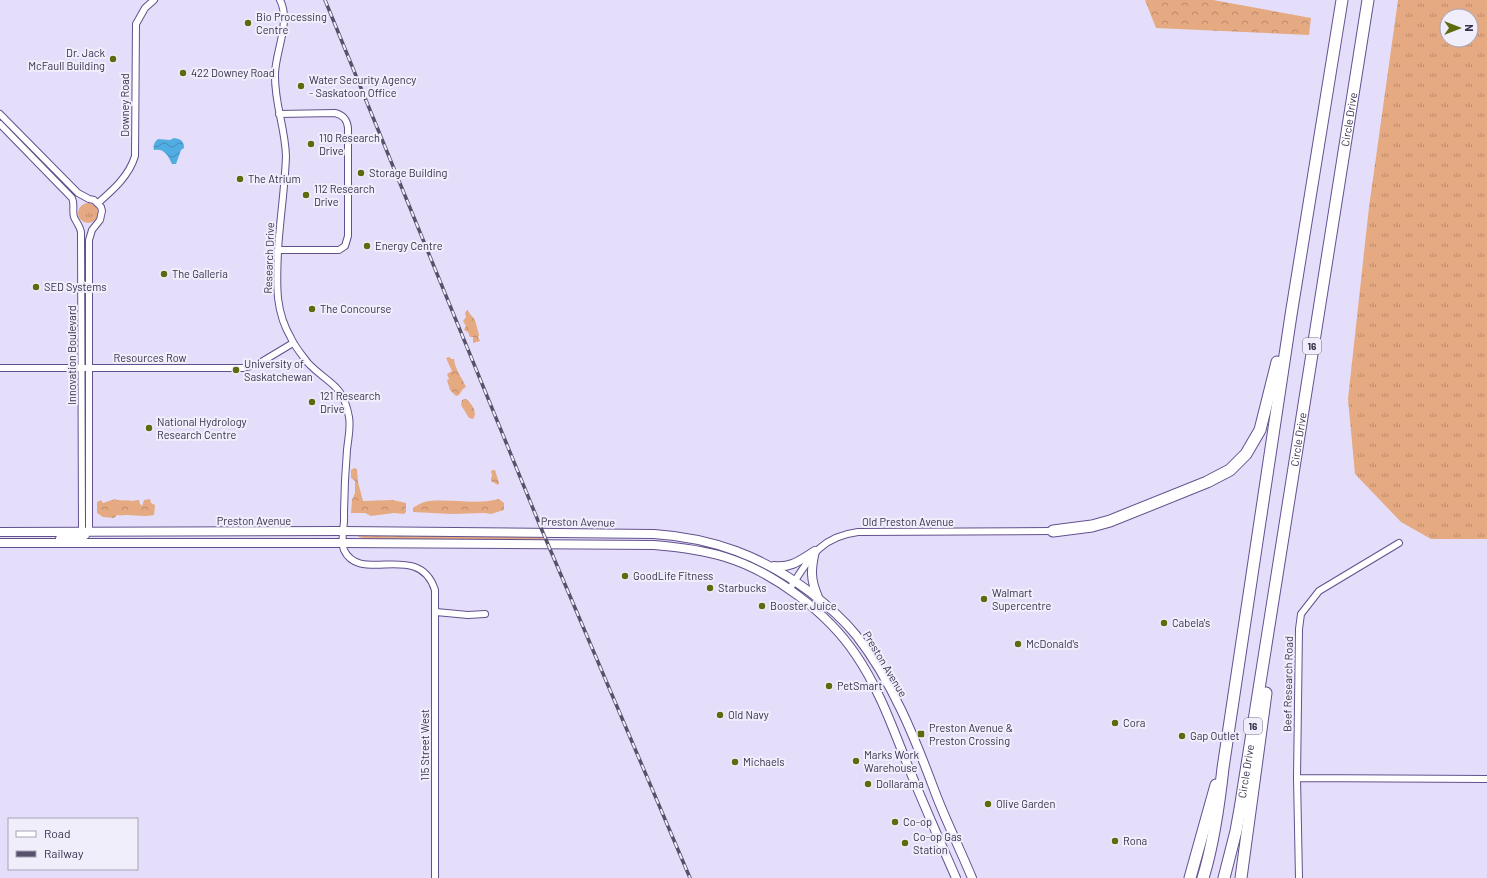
<svg xmlns="http://www.w3.org/2000/svg" width="1487" height="878" font-family="Barlow,sans-serif">
<style>
.grass{fill:url(#grass-tufts);fill-rule:evenodd}
.forest{fill:url(#forest-crowns)}
.water{fill:url(#water-waves)}
.lines{fill:none;stroke-linecap:round;stroke-linejoin:round}
.minor-casing{stroke:#63518d;stroke-width:8}
.secondary-casing{stroke:#63518d;stroke-width:10}
.motorway-casing{stroke:#63518d;stroke-width:13}
.minor{stroke:#fff;stroke-width:6}
.secondary{stroke:#fff;stroke-width:8}
.motorway{stroke:#fff;stroke-width:11}
.rail-casing{stroke:#58516c;stroke-width:3.5}
.rail{stroke:#f1eefc;stroke-width:2;stroke-dasharray:6;stroke-linecap:butt}
.poi-dot{fill:#5f690e;stroke:#f1eefc;stroke-width:1.5}
.labels{text-anchor:middle;stroke-width:4;stroke-linejoin:round;paint-order:stroke}
.shield{fill:#f1eefc;stroke:#706a81;stroke-width:1}
.shield-label{font-size:10px;font-weight:bold;fill:#38314c}
.poi-label{font-size:11px;fill:#38314c;stroke:#f1eefc;text-anchor:start}
.street-label{font-size:11px;fill:#38314c;stroke:#f1eefc}
</style>
<defs>
<pattern id="grass-tufts" width="24" height="20" patternUnits="userSpaceOnUse"><rect width="24" height="20" fill="#e5aa81"/><path d="M3 7l-1-3M5 7V3M7 7l1-3M15 17l-1-3M17 17v-4M19 17l1-3" fill="none" stroke="#bb8b6c"/></pattern>
<pattern id="forest-crowns" width="20" height="18" patternUnits="userSpaceOnUse"><rect width="20" height="18" fill="#e5aa81"/><path d="M2 6a3 3 0 1 1 6 0M12 15a3 3 0 1 1 6 0" fill="none" stroke="#bb8b6c"/></pattern>
<pattern id="water-waves" width="16" height="10" patternUnits="userSpaceOnUse"><rect width="16" height="10" fill="#51ade1"/><path d="M0 5q4-4 8 0t8 0" fill="none" stroke="#448db9"/></pattern>
</defs>
<rect width="100%" height="100%" fill="#e5defb"/>
<path class="grass" d="M1398 0H1487V539H1431L1401 522 1355 474 1348 399 1369 207ZM1447 16H1471V40H1447Z
M78 213a10 10 0 1 1 20 0a10 10 0 1 1-20 0Z
M359 535 541 536 543 539 541 540 367 539 359 537 358 536Z"/>
<path class="forest" d="M1145 0H1213L1311 18 1309 35 1156 28Z
M467 310 475 320 479 335 478 337 480 341 473 343V337H470L468 332 464 330 466 326 463 321 466 317 465 313Z
M450 357 451 359H454C455 370 462 377 466 387L463 389 459 395 456 396 450 390 447 380 449 379 447 374 452 371 446 358Z
M466 399C472 404 478 412 473 419L469 418 461 405 462 400Z
M354 468 357 469 358 482 363 501 393 500 406 503V512L404 514 394 513 371 516 365 513H351L352 500 355 493V481L351 478V470Z
M493 470H495L499 483 498 485 491 481V478L492 476 491 471Z
M115 499C121 502 127 499 132 501L139 500 140 504 142 506 144 500 150 499 151 503 155 505 154 515C144 517 136 515 127 515 123 515 121 516 117 515L114 518 103 517 97 513V502L101 500 103 503Z
M499 499 504 503V510L491 514 485 513 451 514 413 512V508C417 505 424 501 430 501 453 499 477 505 499 499Z"/>
<path class="water" d="M174 138C181 139 184 141 184 148L181 150 176 164H172C168 155 164 148 154 150 153 146 154 142 158 139L170 140Z"/>
<g class="lines">
<defs>
<path id="minor" d="M280 0C291 21 276 50 275 73 274 103 285 126 286 156 285 187 280 218 278 250 277 282 274 309 291 338 295 347 302 355 308 363 328 384 343 383 349 417 351 428 348 439 347 450 345 474 344 498 344 522 343 530 341 542 344 550 360 585 419 540 435 590V878
M0 114 78 193 89 199 94 200 101 207 102 211 100 220 92 230 89 240V532
M0 124 72 198C75 204 72 210 74 217 76 222 80 226 81 232L82 532
M98 203C113 190 129 176 135 156L136 24 145 8 154 0
M278 250H339L345 246 348 236V128C347 119 343 115 335 113L279 114
M0 368H243L258 364 293 343
M789 590C809 559 819 537 858 532L1053 531
M436 612 468 615 485 614
M1297 778 1487 779
M1299 878 1297 778 1299 629 1301 614 1319 591 1399 543"/>
<path id="secondary" d="M0 532 343 531 654 534C713 538 762 556 810 592 827 605 843 619 856 635 892 681 915 738 935 792 946 821 960 849 972 878
M60 539 80 537 85 535
M0 543H343L654 545C678 547 702 550 725 557 774 572 828 613 856 655 878 687 892 726 906 761 922 801 939 839 956 878
M815 551C811 569 810 579 818 597
M774 566C792 568 800 560 815 551"/>
<g id="motorway">
<path d="M1053 531 1092 526 1110 521 1207 482 1230 470 1246 454 1260 430 1277 362"/>
<path d="M1190 878 1216 785"/>
<path d="M1203 878C1214 842 1219 805 1223 768L1291 315 1342 0"/>
<path id="s1" d="M1224 878 1236 831 1240 809 1368 0"/>
<path d="M1241 878 1266 693"/>
</g>
</defs>
<use href="#minor" class="minor-casing"/>
<use href="#secondary" class="secondary-casing"/>
<use href="#motorway" class="motorway-casing"/>
<use href="#minor" class="minor"/>
<use href="#secondary" class="secondary"/>
<use href="#motorway" class="motorway"/>
<defs>
<path id="rail" d="M325 0 541 528 690 878"/>
</defs>
<use href="#rail" class="rail-casing"/>
<use href="#rail" class="rail"/>
</g>
<g class="poi-dot">
<circle cx="248" cy="23" r="4"/>
<circle cx="113" cy="59" r="4"/>
<circle cx="183" cy="73" r="4"/>
<circle cx="301" cy="86" r="4"/>
<circle cx="311" cy="144" r="4"/>
<circle cx="361" cy="173" r="4"/>
<circle cx="240" cy="179" r="4"/>
<circle cx="306" cy="195" r="4"/>
<circle cx="367" cy="246" r="4"/>
<circle cx="164" cy="274" r="4"/>
<circle cx="36" cy="287" r="4"/>
<circle cx="312" cy="309" r="4"/>
<circle cx="236" cy="370" r="4"/>
<circle cx="312" cy="402" r="4"/>
<circle cx="149" cy="428" r="4"/>
<circle cx="625" cy="576" r="4"/>
<circle cx="710" cy="588" r="4"/>
<circle cx="984" cy="599" r="4"/>
<circle cx="762" cy="606" r="4"/>
<circle cx="1164" cy="623" r="4"/>
<circle cx="1018" cy="644" r="4"/>
<circle cx="829" cy="686" r="4"/>
<circle cx="720" cy="715" r="4"/>
<circle cx="1115" cy="723" r="4"/>
<rect x="917" y="730" width="8" height="8" rx="2"/>
<circle cx="1182" cy="736" r="4"/>
<circle cx="856" cy="761" r="4"/>
<circle cx="735" cy="762" r="4"/>
<circle cx="868" cy="784" r="4"/>
<circle cx="988" cy="804" r="4"/>
<circle cx="895" cy="822" r="4"/>
<circle cx="1115" cy="841" r="4"/>
<circle cx="905" cy="843" r="4"/>
</g>
<g class="labels">
<g class="shield">
<rect x="1303" y="338" width="18" height="16" rx="3"/>
<rect x="1244" y="718" width="18" height="16" rx="3"/>
</g>
<g class="shield-label">
<text x="1312" y="350">16</text>
<text x="1253" y="730">16</text>
</g>
<g class="poi-label">
<text x="256" y="21">Bio Processing<tspan x="256" dy="13">Centre</tspan></text>
<text x="105" y="57" text-anchor="end">Dr. Jack<tspan x="105" dy="13">McFaull Building</tspan></text>
<text x="191" y="77">422 Downey Road</text>
<text x="309" y="84">Water Security Agency<tspan x="309" dy="13">- Saskatoon Office</tspan></text>
<text x="319" y="142">110 Research<tspan x="319" dy="13">Drive</tspan></text>
<text x="369" y="177">Storage Building</text>
<text x="248" y="183">The Atrium</text>
<text x="314" y="193">112 Research<tspan x="314" dy="13">Drive</tspan></text>
<text x="375" y="250">Energy Centre</text>
<text x="172" y="278">The Galleria</text>
<text x="44" y="291">SED Systems</text>
<text x="320" y="313">The Concourse</text>
<text x="244" y="368">University of<tspan x="244" dy="13">Saskatchewan</tspan></text>
<text x="320" y="400">121 Research<tspan x="320" dy="13">Drive</tspan></text>
<text x="157" y="426">National Hydrology<tspan x="157" dy="13">Research Centre</tspan></text>
<text x="633" y="580">GoodLife Fitness</text>
<text x="718" y="592">Starbucks</text>
<text x="992" y="597">Walmart<tspan x="992" dy="13">Supercentre</tspan></text>
<text x="770" y="610">Booster Juice</text>
<text x="1172" y="627">Cabela's</text>
<text x="1026" y="648">McDonald's</text>
<text x="837" y="690">PetSmart</text>
<text x="728" y="719">Old Navy</text>
<text x="1123" y="727">Cora</text>
<text x="929" y="732">Preston Avenue &amp;<tspan x="929" dy="13">Preston Crossing</tspan></text>
<text x="1190" y="740">Gap Outlet</text>
<text x="864" y="759">Marks Work<tspan x="864" dy="13">Warehouse</tspan></text>
<text x="743" y="766">Michaels</text>
<text x="876" y="788">Dollarama</text>
<text x="996" y="808">Olive Garden</text>
<text x="903" y="826">Co-op</text>
<text x="913" y="841">Co-op Gas<tspan x="913" dy="13">Station</tspan></text>
<text x="1123" y="845">Rona</text>
</g>
<g class="street-label">
<text transform="translate(125 105) rotate(-90)" y="4">Downey Road</text>
<text dy="4" stroke="none"><textPath href="#s1" startOffset="769">Circle Drive</textPath></text>
<text transform="translate(269 258) rotate(-88)" y="4">Research Drive</text>
<text transform="translate(72 355) rotate(-90)" y="4">Innovation Boulevard</text>
<text x="150" y="362">Resources Row</text>
<text dy="4" stroke="none"><textPath href="#s1" startOffset="445">Circle Drive</textPath></text>
<text x="254" y="525">Preston Avenue</text>
<text transform="translate(578 522) rotate(1)" y="4">Preston Avenue</text>
<text x="908" y="526">Old Preston Avenue</text>
<text transform="translate(885 664) rotate(59)" y="4">Preston Avenue</text>
<text transform="translate(1288 684) rotate(-89)" y="4">Beef Research Road</text>
<text transform="translate(425 745) rotate(-90)" y="4">115 Street West</text>
<text dy="4" stroke="none"><textPath href="#s1" startOffset="109">Circle Drive</textPath></text>
</g>
</g>
<rect x="8" y="818" width="130" height="52" fill="#f1eefc" stroke="#a7a2b6"/>
<rect x="16" y="831" width="20" height="6" fill="#ffffff" stroke="#a7a2b6"/>
<text x="44" y="838" font-size="12" fill="#38314c">Road</text>
<rect x="16" y="851" width="20" height="6" fill="#58516c" stroke="#a7a2b6"/>
<text x="44" y="858" font-size="12" fill="#38314c">Railway</text>
<g transform="translate(1459 28) rotate(90)"><circle r="19" fill="#f1eefc" stroke="#a7a2b6"/>
<path d="M0-3L7 15L0 10L-7 15Z" fill="#5f690e"/>
<text y="-6" font-size="11" font-weight="bold" text-anchor="middle" fill="#38314c">N</text>
</g>
</svg>
